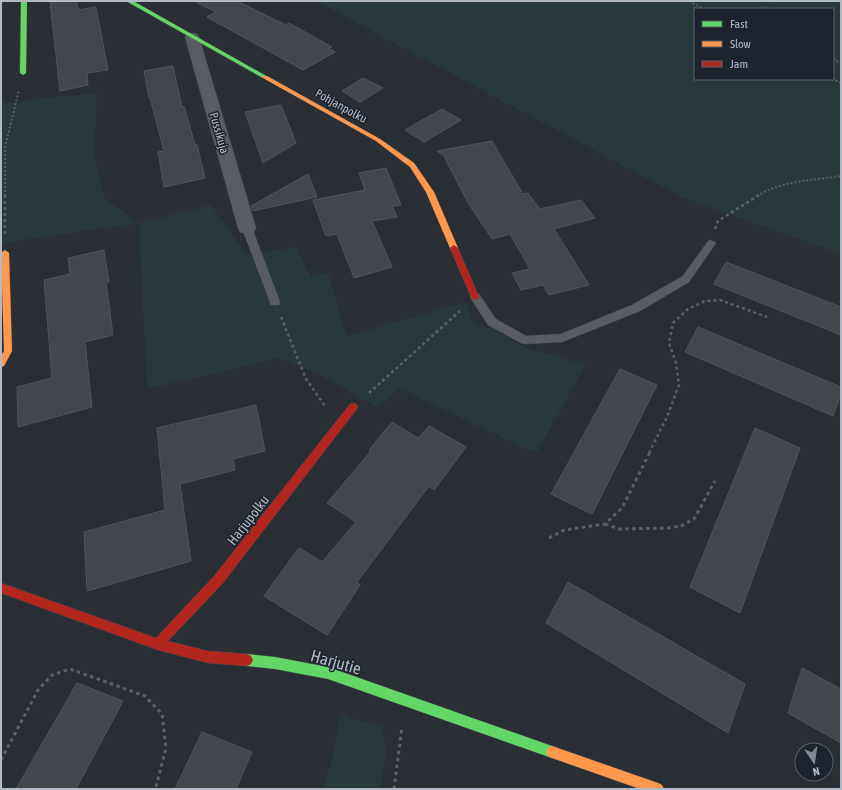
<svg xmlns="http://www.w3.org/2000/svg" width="842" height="790" font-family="'Asap Condensed',sans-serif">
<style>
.green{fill:#29393b}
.building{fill:#43464c;stroke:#51555c}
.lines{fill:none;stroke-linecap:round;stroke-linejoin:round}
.lane-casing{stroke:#484a4f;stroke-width:1}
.street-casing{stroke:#484a4f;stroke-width:1}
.fast-casing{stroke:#484a4f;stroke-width:1}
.slow-casing{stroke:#484a4f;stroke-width:1}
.jam-casing{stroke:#484a4f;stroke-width:1}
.path-far2{stroke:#5d6166;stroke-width:2;stroke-dasharray:2 2;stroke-linecap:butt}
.path-far1{stroke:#5d6166;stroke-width:2.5;stroke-dasharray:3 3;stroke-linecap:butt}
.path{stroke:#5d6166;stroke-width:3;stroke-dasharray:3.5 3.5;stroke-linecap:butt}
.lane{fill:#595c62;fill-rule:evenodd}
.street{fill:#595c62;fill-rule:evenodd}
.fast{fill:#63d668;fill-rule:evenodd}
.slow{fill:#ff974d;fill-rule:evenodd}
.jam{fill:#b3261e;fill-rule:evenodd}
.labels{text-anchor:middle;stroke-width:3;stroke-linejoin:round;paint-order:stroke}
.far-street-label{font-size:12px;fill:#b3bac5;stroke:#1d242e}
.street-label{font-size:14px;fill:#b3bac5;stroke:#1d242e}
.near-street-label{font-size:17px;fill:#b3bac5;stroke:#1d242e}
</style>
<rect width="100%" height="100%" fill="#2a2e35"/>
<path class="green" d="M316 1H756L775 9H695V79H833V33L841 37V254L681 197Z
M759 1H841V36L833 32V9H778Z
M1 93 4 103 60 96 97 94 94 154 104 198 139 223 211 205 247 255 296 247 312 278 328 273 347 336 467 302 473 322 496 330 524 347 586 365 537 452 529 450 399 389 378 408 322 376 279 358 147 389 139 223 1 243Z
M340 712 360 721 382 727 386 749 381 789H321L324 786 333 756Z"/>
<path class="building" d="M60 1H76L78 10 96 7 108 70 87 73 88 85 60 91 50 2Z
M194 1H237L286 25 289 23 332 47 328 48 335 52 303 70 207 17 216 12Z
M173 66 182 107 184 106 195 145H197L205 178 164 187 158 152 164 151 150 98H149L144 71Z
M363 78 383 88 360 102 342 91Z
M281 105 296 143 263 163 245 112Z
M442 109 461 120 424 142 405 130Z
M492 141 523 194 528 193 540 209 581 200 595 218 554 229 589 285 549 295 543 285 521 290 512 273 530 269 510 234 492 239 468 203 445 158H447L437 151Z
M386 168 401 205 392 206 397 217 372 221 392 267 354 278 337 234 326 236 313 200 365 190 359 173Z
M308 174 317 197 253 211 251 206Z
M104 250 109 282 106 283 113 335 85 342 92 407 18 427 17 387 52 378 44 280 70 274 68 258Z
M726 262 841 307V335L714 284Z
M698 327 841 387V394L833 416 685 352Z
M620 369 657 385 592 514 551 494Z
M256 405 265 451 233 459 235 470 180 484 191 561 87 591 84 532 165 510 157 428Z
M392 422 418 438 429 426 466 447 434 490 429 486 357 582 360 585 327 635 264 596 299 548 322 562 356 522 327 503 371 451 369 450Z
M755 428 800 448 740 613 690 587Z
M568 582 745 684 728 733 546 623Z
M802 668 841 689V743L788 713Z
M77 683 123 701 76 789H16Z
M202 732 252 752 236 789H175Z"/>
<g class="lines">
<defs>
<path id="lane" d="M247 225 252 228 280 302 279 305H271L270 302 242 228Z
M711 240 716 243 689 282 640 311 562 342 525 344 521 343 488 325 470 297 471 294H479L496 319 526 336 561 334 632 305 683 276 708 241Z"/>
<path id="street" d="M192 33 197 34 199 37 256 228 254 232 247 234 240 232 238 228 185 37 187 34Z"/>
<path id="fast" d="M21 1H27L26 73 23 75 20 73Z
M126 1H133L268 77 263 78Z
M247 654 275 657 328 667 552 746 556 748 558 752 556 756 552 758 328 679 275 669 247 666 243 664 241 660 243 656Z"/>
<path id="slow" d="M263 76H267L380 139 414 163 434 192 458 248 457 250H451L450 248 426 192 410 167 376 141 263 78Z
M5 250 9 253 12 351 4 366 1 367V356L4 351 1 253Z
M552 746 658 783 662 785 664 789H640L552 758 548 756 546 752 548 748Z"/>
<path id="jam" d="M454 245 458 248 479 297 478 299 475 300 471 297 450 248Z
M353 403 356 404 358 407 356 410 223 583 168 641 208 651 247 654 251 656 253 660 251 664 247 666 208 663 158 650 1 593V583L156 638 215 575 350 404Z"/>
</defs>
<use href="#lane" class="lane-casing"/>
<use href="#street" class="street-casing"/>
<use href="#fast" class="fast-casing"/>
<use href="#slow" class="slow-casing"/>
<use href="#jam" class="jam-casing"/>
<path class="path-far2" d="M689 1 704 9
M833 59 841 63
M832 79 841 83
M5 196V147L19 90
M757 196C781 181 814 180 841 176"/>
<path class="path-far1" d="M5 195V235
M715 229 718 221 759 195
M281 317 306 379 325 406
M369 393 460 311
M649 453 667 417 679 385 676 363 669 343 673 323 688 309 705 301 720 300 767 317"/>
<path class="path" d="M605 524 619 529 668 528 681 526 694 519 715 481
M549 538 564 530 605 524 622 508 650 452
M1 760 38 690 52 675 70 669 145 696 162 714 166 748 156 787
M394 789 402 727"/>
<use href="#lane" class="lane"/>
<use href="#street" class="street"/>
<use href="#fast" class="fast"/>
<use href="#slow" class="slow"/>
<use href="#jam" class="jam"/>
</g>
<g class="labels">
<g class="far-street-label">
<text transform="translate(341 106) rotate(29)" y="4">Pohjanpolku</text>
<text transform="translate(219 133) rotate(74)" y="4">Pussikuja</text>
</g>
<g class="street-label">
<text transform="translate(248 520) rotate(-52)" y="5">Harjupolku</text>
</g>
<g class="near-street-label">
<text transform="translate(336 662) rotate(16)" y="6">Harjutie</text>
</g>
</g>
<rect width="842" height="790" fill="none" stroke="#b3bac5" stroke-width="4"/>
<rect x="694" y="8" width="140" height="72" fill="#1d242e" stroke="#59606a"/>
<rect x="702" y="21" width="20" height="6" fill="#63d668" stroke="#59606a"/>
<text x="730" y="28" font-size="12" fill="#b3bac5">Fast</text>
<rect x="702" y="41" width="20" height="6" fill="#ff974d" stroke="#59606a"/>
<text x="730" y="48" font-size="12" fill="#b3bac5">Slow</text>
<rect x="702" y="61" width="20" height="6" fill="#b3261e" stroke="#59606a"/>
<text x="730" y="68" font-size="12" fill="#b3bac5">Jam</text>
<g transform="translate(814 762) rotate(167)"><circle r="19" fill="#1d242e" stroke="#59606a"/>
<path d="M0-3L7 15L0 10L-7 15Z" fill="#838993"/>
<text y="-6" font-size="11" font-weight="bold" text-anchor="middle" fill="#b3bac5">N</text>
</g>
</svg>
